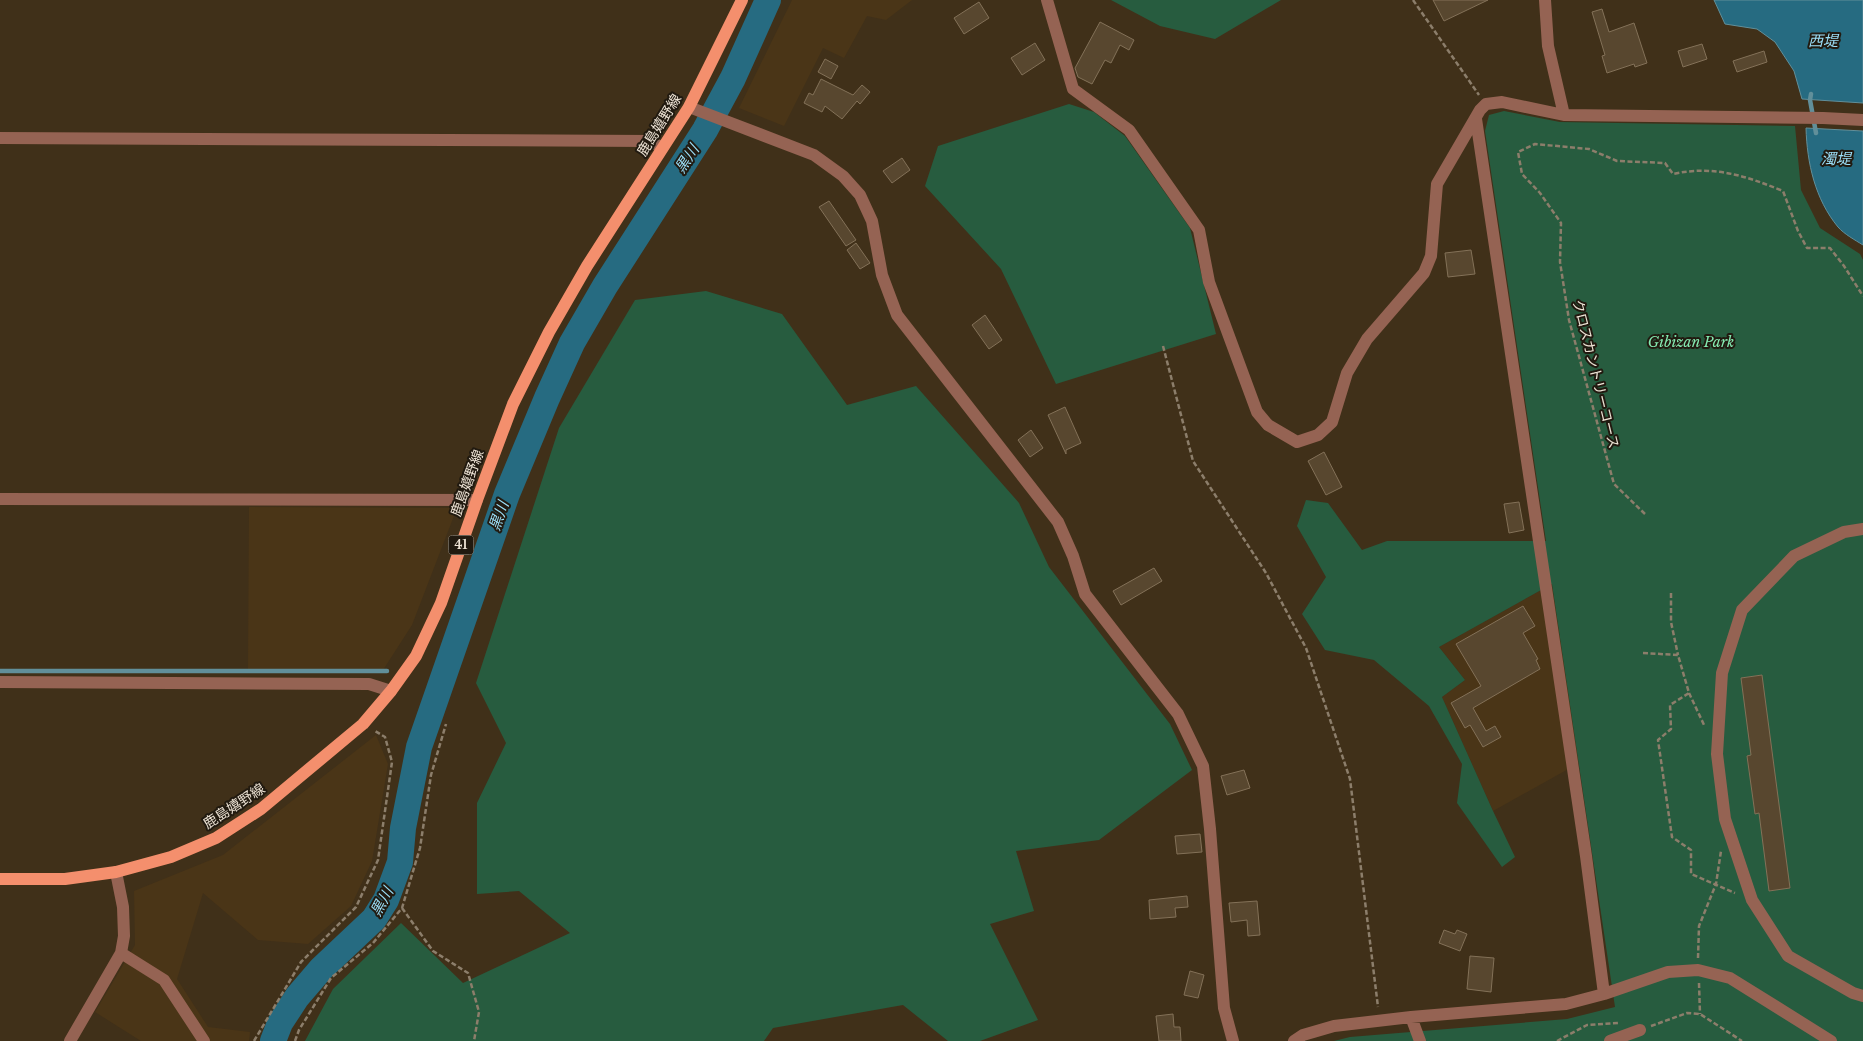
<svg xmlns="http://www.w3.org/2000/svg" width="1863" height="1041" font-family="'Libre Baskerville','Noto Sans JP',serif">
<style>
.built{fill:#4a3517}
.green{fill:#275c3f}
.water{fill:#266b81;stroke:#618f9a}
.lines{fill:none;stroke-linecap:round;stroke-linejoin:round}
.stream{stroke:#618f9a;stroke-width:4.5}
.river{stroke:#266b81;stroke-width:26}
.building{fill:#58472f;stroke:#837158}
.path{stroke:#8c7e6b;stroke-width:2.5;stroke-dasharray:5 2.5;stroke-linecap:butt}
.minor{stroke:#956353;stroke-width:12}
.major{stroke:#f48f6d;stroke-width:12}
.labels{text-anchor:middle;stroke-width:4;stroke-linejoin:round;paint-order:stroke}
.shield{fill:#211a10;stroke:#afa699;stroke-width:1}
.shield-label{font-size:12px;font-weight:bold;fill:#ece2d4}
.street-label{font-size:14px;fill:#ece2d4;stroke:#211a10}
.park-label{font-size:14px;font-style:italic;fill:#85eab1;stroke:#211a10}
.water-label{font-size:15px;font-style:italic;fill:#9bdef7;stroke:#211a10}
</style>
<rect width="100%" height="100%" fill="#403019"/>
<path class="built" d="M792 0H912L886 20 867 16 844 58 823 48 784 126 739 108Z
M249 507 457 508 412 625 383 670 248 669Z
M1552 584 1579 763 1493 811 1442 697 1465 680 1439 647Z
M376 735 388 764 372 861 351 906 308 944 258 940 203 893 177 979 208 1027 250 1032 249 1041H141L95 1012 135 945 134 891 223 855Z"/>
<path class="green" d="M1111 0H1281L1215 39 1160 26Z
M1069 104 1094 112 1125 136 1190 228 1216 334 1056 384 1001 269 925 186 938 146Z
M1504 111 1560 122 1795 126 1801 190 1820 228 1860 254 1863 260V1041H1334L1350 1037 1567 1019 1615 1007 1552 584 1439 647 1465 680 1442 697 1493 811 1515 857 1502 867 1457 803 1462 764 1429 706 1374 660 1325 650 1302 614 1326 577 1297 526 1306 500 1328 503 1362 550 1387 541H1546L1485 131 1489 115Z
M706 291 782 314 847 405 916 386 1019 503 1049 567 1170 724 1192 770 1099 840 1016 851 1034 911 990 924 1038 1020 980 1041H948L903 1005 773 1028 764 1041H305L333 989 401 923 463 983 570 933 519 891 477 894V803L506 743 476 683 559 428 635 300Z"/>
<path class="water" d="M1714 0H1863V103L1802 99 1794 71 1775 42 1757 29 1725 24Z
M1806 128 1863 131V245C1855 240 1844 234 1838 227 1815 199 1807 163 1806 128Z"/>
<g class="lines">
<path class="stream" d="M1811 94 1810 100 1816 133
M0 671H387"/>
<path class="river" d="M273 1041 280 1023 297 997 321 969 374 919 386 900 400 862 403 828 419 747 507 494 547 398 572 343 605 286 705 130 733 78 768 0"/>
</g>
<path class="building" d="M1433 0H1488L1444 21Z
M979 2 989 18 964 34 954 18Z
M1602 9 1609 32 1634 23 1647 63 1635 67 1634 64 1607 73 1602 56 1605 55 1592 12Z
M1100 22 1134 40 1129 50 1120 45 1111 63 1105 60 1092 84 1078 77 1075 68Z
M1035 43 1045 60 1022 75 1011 58Z
M1702 44 1707 59 1683 67 1678 51Z
M1764 51 1767 62 1737 72 1733 61Z
M825 59 838 66 831 79 818 72Z
M821 79 853 95 862 85 870 92 860 104 857 101 842 119 825 106 822 112 804 103 809 93 813 95Z
M902 158 910 170 892 183 883 171Z
M829 201 856 240 846 246 819 207Z
M856 243 870 263 860 269 847 250Z
M1471 250 1475 274 1448 277 1445 253Z
M985 315 1002 340 989 349 972 325Z
M1065 407 1081 443 1066 450V454L1048 415Z
M1031 430 1043 448 1030 457 1018 440Z
M1324 452 1342 487 1326 495 1308 461Z
M1519 502 1524 530 1509 533 1504 504Z
M1154 568 1162 581 1121 605 1113 591Z
M1523 606 1535 626 1523 633 1538 659 1536 660 1540 669 1473 708 1486 731 1495 726 1501 737 1483 747 1470 725 1465 728 1451 703 1481 686 1456 644Z
M1762 675 1790 888 1769 891 1759 813 1755 814 1747 756 1751 755 1741 678Z
M1244 770 1250 788 1227 795 1221 776Z
M1200 834 1202 852 1177 854 1175 836Z
M1187 896 1188 907 1175 908 1176 917 1150 919 1149 900Z
M1257 901 1260 935 1248 936 1247 920 1231 922 1229 903Z
M1444 930 1455 934 1457 930 1467 934 1460 951 1439 943Z
M1470 956 1494 958 1491 992 1467 989Z
M1190 971 1204 975 1198 998 1184 995Z
M1173 1014 1174 1027H1180L1181 1041H1159L1156 1016Z"/>
<g class="lines">
<path class="path" d="M1413 0 1479 95
M1163 346 1193 461 1266 573 1306 648 1350 779 1378 1007
M1645 514 1614 484 1569 320 1560 262 1561 223 1540 193 1522 174 1518 152 1535 144 1589 149 1617 161 1665 163 1673 174C1714 165 1746 176 1783 191L1798 231 1807 248H1830L1844 266 1863 296
M1671 593V622L1678 655
M1643 653 1678 655 1689 693 1670 705 1671 729 1658 740 1672 837 1691 850V874L1735 893
M1689 693 1705 727
M402 908 433 951 468 973 479 1012 474 1041
M1698 958 1699 926 1716 884 1721 851
M1699 983 1700 1014
M1651 1026 1687 1013 1700 1014 1742 1041
M254 1041 301 962 356 907 378 860 392 762 385 737 375 731
M295 1041 299 1030 331 978 373 943 402 908 420 848 431 775 446 724
M1557 1041 1587 1025 1618 1023"/>
<path class="minor" d="M1047 0 1073 89 1129 130 1199 230 1209 282 1257 412 1268 425 1297 442 1318 435 1332 422 1347 373 1367 339 1424 273 1431 256 1437 184 1480 110 1486 104 1502 102 1564 115 1823 118 1863 120
M1545 0 1548 46 1564 115
M689 107 814 155 843 176 860 195 872 221 882 275 897 315 1058 522 1073 556 1085 594 1178 714 1203 766 1210 829 1224 1008 1233 1041
M1476 119 1586 856 1604 994
M0 138 651 141 662 148
M0 499 477 500
M1863 529 1844 532 1794 556 1742 610 1722 673 1717 754 1725 819 1752 900 1788 956 1853 993 1863 996
M0 682 369 684 391 691
M121 953 164 980 204 1041
M1411 1017 1420 1041
M70 1041 121 953 124 936 123 907 116 872
M1294 1041 1303 1035 1334 1026 1411 1017 1566 1004 1604 994 1668 972 1698 970 1730 978 1831 1041
M1610 1041 1640 1030"/>
<path class="major" d="M0 879H65L116 872 171 857 216 838 261 809 363 724 391 691 416 656 441 603 477 500 513 404 549 332 587 266 689 107 742 0"/>
</g>
<g class="labels">
<rect class="shield" x="448.5" y="535.5" width="25" height="19" rx="4"/>
<g class="shield-label">
<text x="461" y="549">41</text>
</g>
<g class="street-label">
<text transform="translate(659 125) rotate(-58)" y="5">鹿島嬉野線</text>
<text transform="translate(1596 374) rotate(76)" y="5">クロスカントリーコース</text>
<text transform="translate(467 483) rotate(-70)" y="5">鹿島嬉野線</text>
<text transform="translate(234 806) rotate(-33)" y="5">鹿島嬉野線</text>
</g>
<g class="park-label">
<text x="1691" y="347">Gibizan Park</text>
</g>
<g class="water-label">
<text x="1823" y="46">西堤</text>
<text transform="translate(687 159) rotate(-57)" y="5">黒川</text>
<text x="1836" y="164">濁堤</text>
<text transform="translate(499 516) rotate(-71)" y="5">黒川</text>
<text transform="translate(382 902) rotate(-62)" y="5">黒川</text>
</g>
</g>
</svg>
